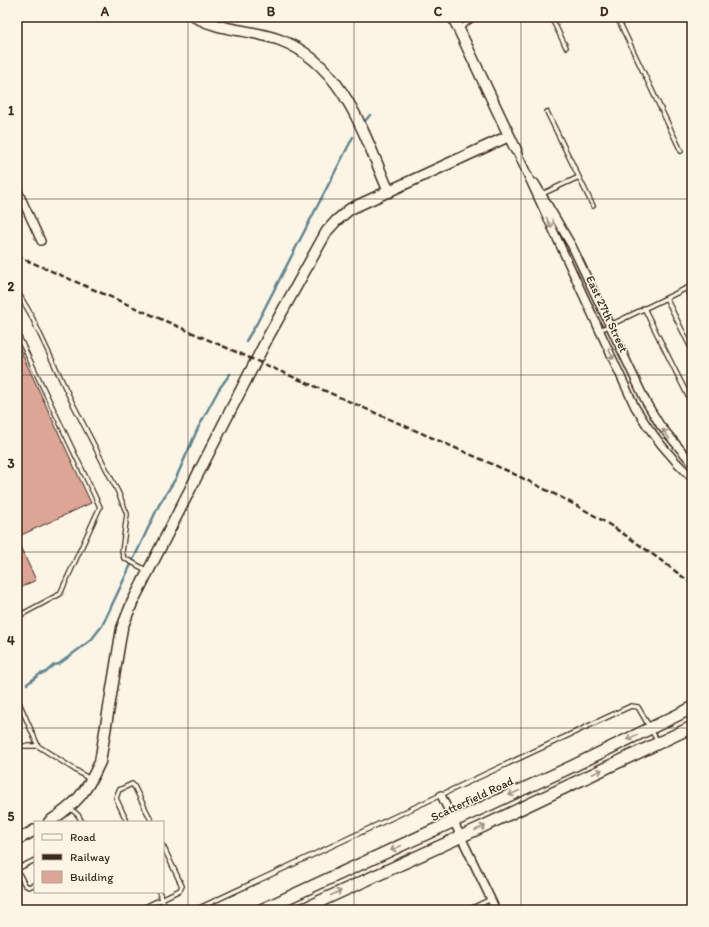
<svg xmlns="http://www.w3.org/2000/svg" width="709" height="927" font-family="Itim,sans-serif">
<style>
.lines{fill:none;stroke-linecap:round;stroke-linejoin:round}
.stream{stroke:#648692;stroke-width:2.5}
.building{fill:#dda596;stroke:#3b2a1e}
.lane-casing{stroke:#3b2a1e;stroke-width:6}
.street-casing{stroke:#3b2a1e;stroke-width:10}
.secondary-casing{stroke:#3b2a1e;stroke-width:13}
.primary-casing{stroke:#3b2a1e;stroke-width:14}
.lane{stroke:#fcf5e5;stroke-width:3.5}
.street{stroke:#fcf5e5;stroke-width:7}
.secondary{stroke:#fcf5e5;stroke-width:10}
.primary{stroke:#fcf5e5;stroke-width:11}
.rail{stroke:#3b2a1e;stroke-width:2.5;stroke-dasharray:6 3;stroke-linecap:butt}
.oneway{stroke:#9c9082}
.grid{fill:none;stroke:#3b2a1e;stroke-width:1;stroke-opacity:0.55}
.labels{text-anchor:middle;stroke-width:3;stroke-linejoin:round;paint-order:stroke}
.street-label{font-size:12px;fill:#3b2a1e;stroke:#fcf5e5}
.neatline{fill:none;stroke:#3b2a1e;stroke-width:1.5}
.grid-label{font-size:13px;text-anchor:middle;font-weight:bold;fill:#3b2a1e}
</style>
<rect width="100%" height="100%" fill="#fcf5e5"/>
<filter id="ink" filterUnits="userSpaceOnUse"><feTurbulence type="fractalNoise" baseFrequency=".025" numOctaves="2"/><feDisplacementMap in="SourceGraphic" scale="8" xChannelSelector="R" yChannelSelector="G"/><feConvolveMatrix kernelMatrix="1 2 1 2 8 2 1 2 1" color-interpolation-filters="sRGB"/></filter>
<g filter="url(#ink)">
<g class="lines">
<path class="stream" d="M442 22 446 17
M365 121 370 115
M246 341 257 323 353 137
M27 684 40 674 45 673 54 665 59 664 91 640 102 626 159 505 176 478 198 428 219 389 230 374"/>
</g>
<path class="building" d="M17 343 91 503 17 537Z
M17 540 36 580 17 589Z"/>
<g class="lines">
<defs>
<path id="lane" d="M554 17 552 19 566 47
M617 17 681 151
M460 28 476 17
M547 112 593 206
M542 194 579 177
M17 291 30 313 70 398 118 492 127 514 122 552 124 558 148 571
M666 298 692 350
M644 308 692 404
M600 330 687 288 692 298
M17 333 100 507 60 594 17 617
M17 698 38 746 91 780
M17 746H38
M70 808 78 815 82 822
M127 822 116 798 119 790 132 784 134 786 152 822
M35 860 19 868 18 872 25 885 29 887 35 884
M159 892 167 910
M139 910 180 890 182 886 163 846
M195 910 631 706 638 707 658 742
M468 910 491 899"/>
<path id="street" d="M516 150 635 407C651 434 669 456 692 478
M535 183 572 246 646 402 660 425 692 463
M17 189 41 241
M441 795 496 910"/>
<path id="secondary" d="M195 17C224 32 251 29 280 40 344 64 364 135 389 192
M453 17 516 150
M49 822C77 803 86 793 100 762L122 628 132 603 268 337 327 231 336 221 350 209 509 136
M17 840 35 830"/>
<path id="primary" d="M261 910 571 767 692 708
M301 910 484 826 692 727"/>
</defs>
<use href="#lane" class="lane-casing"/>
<use href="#street" class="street-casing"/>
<use href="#secondary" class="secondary-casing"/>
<use href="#primary" class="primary-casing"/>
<use href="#lane" class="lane"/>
<use href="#street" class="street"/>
<use href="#secondary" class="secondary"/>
<use href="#primary" class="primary"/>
<path class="rail" d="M17 256 508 471C532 483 557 495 581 508 621 530 657 557 692 584"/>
</g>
<defs><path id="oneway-shaft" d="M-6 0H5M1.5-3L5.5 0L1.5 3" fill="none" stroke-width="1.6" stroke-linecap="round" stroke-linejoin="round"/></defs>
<g class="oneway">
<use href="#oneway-shaft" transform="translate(549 223) rotate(65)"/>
<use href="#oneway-shaft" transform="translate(611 354) rotate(65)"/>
<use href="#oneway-shaft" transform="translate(666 434) rotate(-127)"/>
<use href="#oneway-shaft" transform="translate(632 737) rotate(154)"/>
<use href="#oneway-shaft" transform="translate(597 772) rotate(-25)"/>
<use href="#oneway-shaft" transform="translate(514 793) rotate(155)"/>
<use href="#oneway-shaft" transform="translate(480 828) rotate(-24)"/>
<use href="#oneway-shaft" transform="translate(396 848) rotate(155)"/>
<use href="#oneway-shaft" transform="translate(336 893) rotate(-25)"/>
</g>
</g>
<path class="grid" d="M188 17V910M354 17V910M521 17V910M17 199H692M17 375H692M17 552H692M17 728H692"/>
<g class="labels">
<g class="street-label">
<text transform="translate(607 314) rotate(65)" y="4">East 27th Street</text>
<text transform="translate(472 799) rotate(-25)" y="4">Scatterfield Road</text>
</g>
</g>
<rect width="709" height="927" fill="none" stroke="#fcf5e5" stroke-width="44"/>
<rect x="34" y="821" width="130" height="72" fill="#fcf5e5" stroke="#afa495"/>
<rect x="42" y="834" width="20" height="6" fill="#fcf5e5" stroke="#afa495"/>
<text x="70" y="841" font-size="12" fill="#3b2a1e">Road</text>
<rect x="42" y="854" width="20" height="6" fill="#3b2a1e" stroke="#afa495"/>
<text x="70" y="861" font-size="12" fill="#3b2a1e">Railway</text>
<rect x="42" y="871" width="20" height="12" fill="#dda596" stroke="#afa495"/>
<text x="70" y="881" font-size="12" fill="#3b2a1e">Building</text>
<rect x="22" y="22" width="665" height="883" class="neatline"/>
<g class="grid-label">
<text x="105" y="16">A</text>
<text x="271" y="16">B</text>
<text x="438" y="16">C</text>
<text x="604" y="16">D</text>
<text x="11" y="115">1</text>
<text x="11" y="291">2</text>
<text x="11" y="468">3</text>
<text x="11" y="645">4</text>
<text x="11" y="821">5</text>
</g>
</svg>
